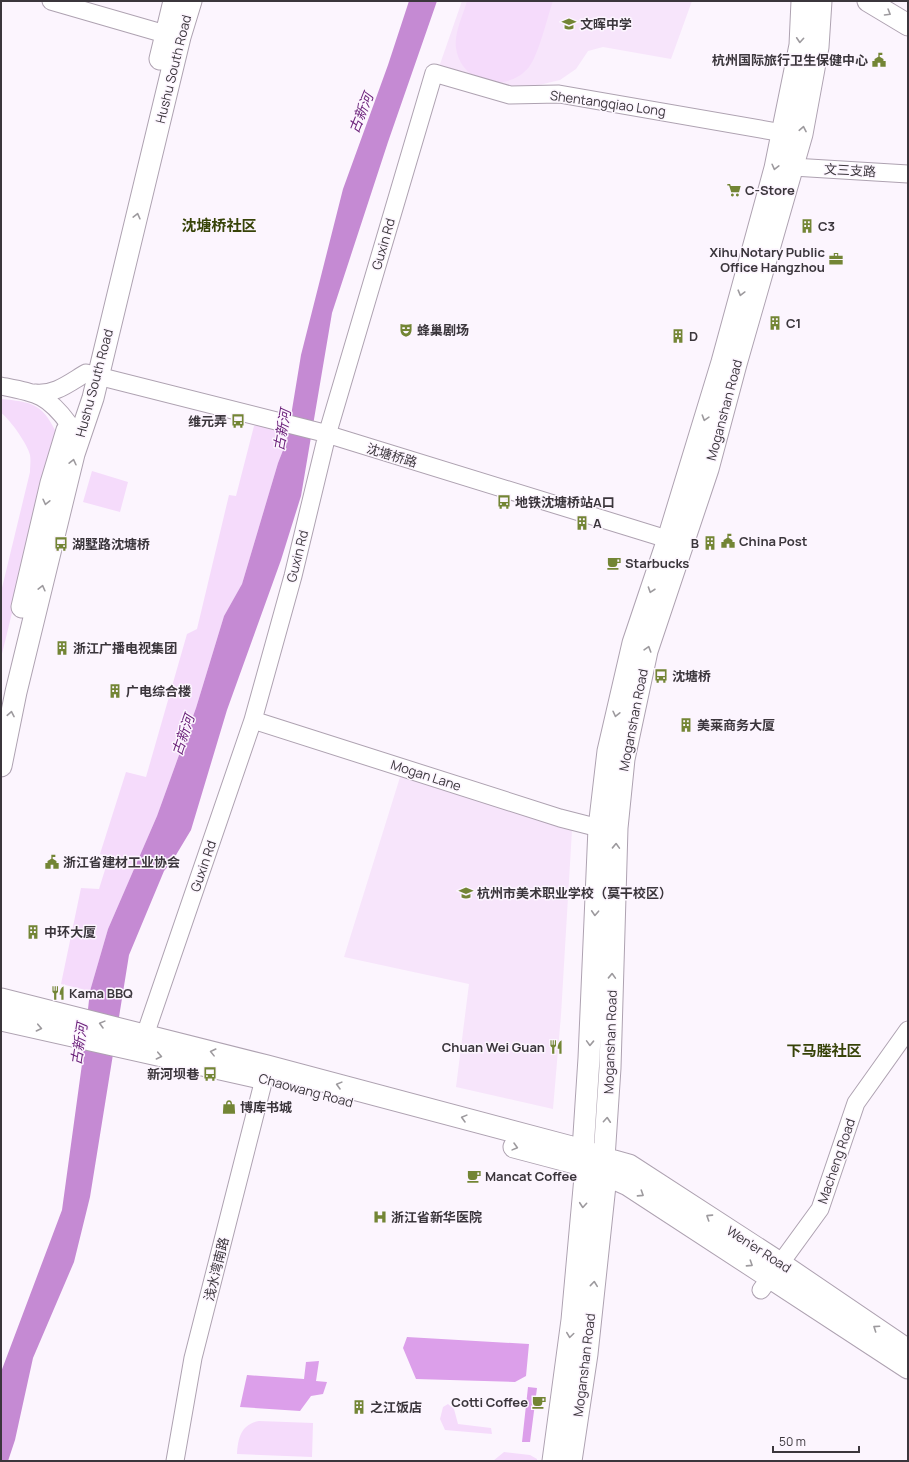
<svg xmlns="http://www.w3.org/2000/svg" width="909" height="1462" font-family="Manrope,'Noto Sans SC',sans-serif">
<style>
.built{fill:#f7e5fb}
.green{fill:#f5dbfb}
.forest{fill:#dc9fea}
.water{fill:#c58ad3}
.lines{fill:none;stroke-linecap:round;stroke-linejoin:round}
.minor-casing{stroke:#aea2b1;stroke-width:19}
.major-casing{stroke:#aea2b1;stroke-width:23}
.minor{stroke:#fff;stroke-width:17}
.major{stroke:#fff;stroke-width:21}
.oneway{stroke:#9d9a9e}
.labels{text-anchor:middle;stroke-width:3;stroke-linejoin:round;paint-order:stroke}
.poi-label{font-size:13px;font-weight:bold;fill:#3b363c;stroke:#fcf5fe;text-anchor:start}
.street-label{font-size:13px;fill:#3b363c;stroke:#fcf5fe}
.water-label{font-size:14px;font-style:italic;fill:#6c237b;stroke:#fcf5fe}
.quarter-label{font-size:15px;font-weight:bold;fill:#374308;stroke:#fcf5fe}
</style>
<rect width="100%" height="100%" fill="#fcf5fe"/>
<path class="built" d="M462 1H692L671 59 603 47 588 51 576 69 560 80 514 91 439 67Z
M401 774 572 830 561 1015 553 1109 456 1087 469 984 344 957Z"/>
<path class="green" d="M467 1H553C547 18 539 54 529 67 507 94 461 84 456 48 454 32 463 16 467 1Z
M1 399C31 402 42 403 56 432L1 658V592L30 472C30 467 31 460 30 455 28 445 10 419 1 413Z
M269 423 289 430 287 440 278 463 242 584 224 616 196 708 157 816 108 929 90 991 61 984 81 888 99 889 109 857 100 854 126 772 146 777 187 634 197 629 229 495 236 496 254 426Z
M92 471 128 482 120 512 83 502Z
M448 1404 454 1409 458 1424 491 1428 492 1434 445 1430 440 1419 443 1407Z
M259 1421 313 1423 312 1457 237 1454C238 1438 241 1424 259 1421Z
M504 1452 530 1455 537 1459V1461H493Z"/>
<path class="forest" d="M407 1337 529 1344 526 1376 515 1382 416 1379 403 1348Z
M319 1361 316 1381 327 1382 323 1394 311 1396 300 1411 240 1407 247 1375 304 1379 306 1362Z
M528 1387 537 1388 530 1442H522Z"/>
<path class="water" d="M409 1H437L388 142 332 313 301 496 281 560 227 710 191 830 173 860 164 871 129 955 90 1197 74 1262 33 1358 15 1440 8 1461H1V1372L62 1210 82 1064 90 991 108 929 157 816 196 708 224 616 242 584 278 463 287 440 301 355 343 189 388 65Z"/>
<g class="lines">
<defs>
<path id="minor" d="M51 1 165 34
M793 167 908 174
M1 386C36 393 47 394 69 424
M35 393C55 395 69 383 86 373L320 432 680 543
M253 720 560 818 599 828
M145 1035 253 720 293 576 327 435 434 73 510 95 559 94 783 133
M761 1290 820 1209 856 1103 908 1030
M175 1461 193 1358 264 1079"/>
<path id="major" d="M868 1 908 25
M160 59 174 1
M22 607 51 483 67 430
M1 766 16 692 74 454 93 398 180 37 191 1
M1 999 267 1066 583 1150 604 1158 629 1165 780 1263 908 1350
M1 1020 256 1077
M514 1147 586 1166 628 1185 908 1368
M553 1461 572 1320 586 1166 583 1150 589 1058 599 828 608 751 633 643 668 539 722 362 775 168 800 45 802 1
M571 1461 587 1354 606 1176 604 1158 610 1068 617 828 624 759 647 651 708 469 736 364 802 134 818 47 821 1"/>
</defs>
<use href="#minor" class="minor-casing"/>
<use href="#major" class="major-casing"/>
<use href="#minor" class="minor"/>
<use href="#major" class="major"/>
</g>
<defs><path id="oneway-chevron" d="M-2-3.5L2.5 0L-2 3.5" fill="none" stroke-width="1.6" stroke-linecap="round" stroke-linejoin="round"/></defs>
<g class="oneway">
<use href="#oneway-chevron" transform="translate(888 13) rotate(31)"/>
<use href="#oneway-chevron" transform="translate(800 40) rotate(94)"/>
<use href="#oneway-chevron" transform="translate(803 129) rotate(-79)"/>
<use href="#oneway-chevron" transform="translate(775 167) rotate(104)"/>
<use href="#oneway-chevron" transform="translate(137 216) rotate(-76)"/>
<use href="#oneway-chevron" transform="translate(741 293) rotate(105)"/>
<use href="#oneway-chevron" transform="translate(705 418) rotate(107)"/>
<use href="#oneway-chevron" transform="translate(73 462) rotate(-77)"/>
<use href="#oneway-chevron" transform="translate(46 502) rotate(103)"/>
<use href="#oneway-chevron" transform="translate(42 588) rotate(-76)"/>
<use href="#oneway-chevron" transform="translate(651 590) rotate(109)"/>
<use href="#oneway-chevron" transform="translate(648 649) rotate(-73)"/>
<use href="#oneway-chevron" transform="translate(11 714) rotate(-79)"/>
<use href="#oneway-chevron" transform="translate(616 714) rotate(103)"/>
<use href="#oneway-chevron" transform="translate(616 846) rotate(-88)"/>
<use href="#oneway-chevron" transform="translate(595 913) rotate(93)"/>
<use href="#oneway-chevron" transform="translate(612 976) rotate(-88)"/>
<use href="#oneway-chevron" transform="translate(102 1024) rotate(-165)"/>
<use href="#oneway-chevron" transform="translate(39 1028) rotate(12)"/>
<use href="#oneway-chevron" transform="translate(590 1043) rotate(92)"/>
<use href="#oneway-chevron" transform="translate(213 1052) rotate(-166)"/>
<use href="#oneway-chevron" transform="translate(159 1056) rotate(12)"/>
<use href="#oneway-chevron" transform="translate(339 1085) rotate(-165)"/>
<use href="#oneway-chevron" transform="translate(464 1118) rotate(-165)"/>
<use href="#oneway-chevron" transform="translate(607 1120) rotate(-86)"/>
<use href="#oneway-chevron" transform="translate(515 1147) rotate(15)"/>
<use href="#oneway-chevron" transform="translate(641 1194) rotate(33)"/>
<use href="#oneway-chevron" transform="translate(583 1205) rotate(95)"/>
<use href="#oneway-chevron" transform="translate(709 1217) rotate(-147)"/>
<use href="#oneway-chevron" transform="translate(750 1264) rotate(33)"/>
<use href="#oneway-chevron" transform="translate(594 1284) rotate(-84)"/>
<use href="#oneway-chevron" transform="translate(876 1328) rotate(-146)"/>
<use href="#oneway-chevron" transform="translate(570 1335) rotate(98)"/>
</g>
<defs>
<symbol id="school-bare" viewBox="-9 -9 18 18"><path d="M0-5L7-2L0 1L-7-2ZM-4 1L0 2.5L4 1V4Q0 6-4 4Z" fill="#738535" stroke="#fcf5fe" stroke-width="2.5" paint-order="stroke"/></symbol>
<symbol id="civic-bare" viewBox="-9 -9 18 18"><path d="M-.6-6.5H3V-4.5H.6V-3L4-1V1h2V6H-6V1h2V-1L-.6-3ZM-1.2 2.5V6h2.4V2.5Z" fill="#738535" stroke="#fcf5fe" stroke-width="2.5" paint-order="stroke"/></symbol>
<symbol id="supermarket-bare" viewBox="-9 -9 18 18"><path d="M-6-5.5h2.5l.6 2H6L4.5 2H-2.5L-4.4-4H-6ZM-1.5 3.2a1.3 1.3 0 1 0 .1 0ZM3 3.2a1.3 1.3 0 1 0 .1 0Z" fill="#738535" stroke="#fcf5fe" stroke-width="2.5" paint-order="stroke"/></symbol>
<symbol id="building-bare" viewBox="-9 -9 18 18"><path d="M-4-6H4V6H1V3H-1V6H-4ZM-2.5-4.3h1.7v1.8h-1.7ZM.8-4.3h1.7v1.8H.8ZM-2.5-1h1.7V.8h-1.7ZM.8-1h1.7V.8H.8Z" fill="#738535" stroke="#fcf5fe" stroke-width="2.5" paint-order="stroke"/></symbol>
<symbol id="office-bare" viewBox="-9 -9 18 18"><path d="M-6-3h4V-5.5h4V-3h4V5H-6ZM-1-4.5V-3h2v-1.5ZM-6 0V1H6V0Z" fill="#738535" stroke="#fcf5fe" stroke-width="2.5" paint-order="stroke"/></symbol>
<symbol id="theatre-bare" viewBox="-9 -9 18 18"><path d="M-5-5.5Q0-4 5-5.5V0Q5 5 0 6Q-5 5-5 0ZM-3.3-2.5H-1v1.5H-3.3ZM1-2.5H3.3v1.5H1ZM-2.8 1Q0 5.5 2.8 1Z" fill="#738535" stroke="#fcf5fe" stroke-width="2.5" paint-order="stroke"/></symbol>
<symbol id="bus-bare" viewBox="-9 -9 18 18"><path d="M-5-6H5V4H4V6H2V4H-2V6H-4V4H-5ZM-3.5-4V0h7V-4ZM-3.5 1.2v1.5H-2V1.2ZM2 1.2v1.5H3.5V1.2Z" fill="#738535" stroke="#fcf5fe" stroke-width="2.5" paint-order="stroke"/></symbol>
<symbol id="cafe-bare" viewBox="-9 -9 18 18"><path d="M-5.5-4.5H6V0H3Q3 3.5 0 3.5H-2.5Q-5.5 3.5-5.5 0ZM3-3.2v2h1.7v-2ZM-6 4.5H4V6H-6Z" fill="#738535" stroke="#fcf5fe" stroke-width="2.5" paint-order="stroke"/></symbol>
<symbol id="restaurant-bare" viewBox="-9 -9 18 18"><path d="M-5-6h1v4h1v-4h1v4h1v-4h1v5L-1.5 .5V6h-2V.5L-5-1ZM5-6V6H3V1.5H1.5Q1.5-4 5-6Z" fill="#738535" stroke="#fcf5fe" stroke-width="2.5" paint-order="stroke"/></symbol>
<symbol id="shop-bare" viewBox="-9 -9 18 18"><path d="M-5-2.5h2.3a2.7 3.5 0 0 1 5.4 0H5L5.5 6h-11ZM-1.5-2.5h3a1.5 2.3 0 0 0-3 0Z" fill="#738535" stroke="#fcf5fe" stroke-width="2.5" paint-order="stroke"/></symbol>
<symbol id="hospital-bare" viewBox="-9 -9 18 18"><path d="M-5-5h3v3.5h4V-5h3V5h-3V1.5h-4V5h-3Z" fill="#738535" stroke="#fcf5fe" stroke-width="2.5" paint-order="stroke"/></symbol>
</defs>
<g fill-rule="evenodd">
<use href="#school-bare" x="559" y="14" width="20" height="20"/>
<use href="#civic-bare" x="869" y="50" width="20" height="20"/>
<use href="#supermarket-bare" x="724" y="180" width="20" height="20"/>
<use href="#building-bare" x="797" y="216" width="20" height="20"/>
<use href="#office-bare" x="826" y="249" width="20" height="20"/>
<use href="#building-bare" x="765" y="313" width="20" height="20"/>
<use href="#theatre-bare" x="396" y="320" width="20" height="20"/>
<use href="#building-bare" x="668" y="326" width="20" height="20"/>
<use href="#bus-bare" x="228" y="411" width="20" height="20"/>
<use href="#bus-bare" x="494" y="492" width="20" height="20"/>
<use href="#building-bare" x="572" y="513" width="20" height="20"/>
<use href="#civic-bare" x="718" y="531" width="20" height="20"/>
<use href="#building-bare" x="700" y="533" width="20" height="20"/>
<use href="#bus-bare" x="51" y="534" width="20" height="20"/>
<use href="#cafe-bare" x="604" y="553" width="20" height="20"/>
<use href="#building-bare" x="52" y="638" width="20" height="20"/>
<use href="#bus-bare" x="651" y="666" width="20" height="20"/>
<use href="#building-bare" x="105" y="681" width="20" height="20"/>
<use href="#building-bare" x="676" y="715" width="20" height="20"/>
<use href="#civic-bare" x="42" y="852" width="20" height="20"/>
<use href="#school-bare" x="456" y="883" width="20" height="20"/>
<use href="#building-bare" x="23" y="922" width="20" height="20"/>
<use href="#restaurant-bare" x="48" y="983" width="20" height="20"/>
<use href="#restaurant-bare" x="546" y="1037" width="20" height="20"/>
<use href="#bus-bare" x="200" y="1064" width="20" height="20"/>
<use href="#shop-bare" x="219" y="1097" width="20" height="20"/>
<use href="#cafe-bare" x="464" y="1166" width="20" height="20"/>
<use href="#hospital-bare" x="370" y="1207" width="20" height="20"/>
<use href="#cafe-bare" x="529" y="1392" width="20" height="20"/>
<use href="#building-bare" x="349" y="1397" width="20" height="20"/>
</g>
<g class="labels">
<g class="poi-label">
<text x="580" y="29">文晖中学</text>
<text x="868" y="65" text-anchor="end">杭州国际旅行卫生保健中心</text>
<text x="745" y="195">C-Store</text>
<text x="818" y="231">C3</text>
<text x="825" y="257" text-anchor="end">Xihu Notary Public<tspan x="825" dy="15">Office Hangzhou</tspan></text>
<text x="786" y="328">C1</text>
<text x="417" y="335">蜂巢剧场</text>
<text x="689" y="341">D</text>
<text x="227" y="426" text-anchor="end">维元弄</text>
<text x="515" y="507">地铁沈塘桥站A口</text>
<text x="593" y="528">A</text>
<text x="739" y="546">China Post</text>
<text x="699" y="548" text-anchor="end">B</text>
<text x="72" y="549">湖墅路沈塘桥</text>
<text x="625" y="568">Starbucks</text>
<text x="73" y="653">浙江广播电视集团</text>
<text x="672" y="681">沈塘桥</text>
<text x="126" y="696">广电综合楼</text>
<text x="697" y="730">美莱商务大厦</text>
<text x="63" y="867">浙江省建材工业协会</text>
<text x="477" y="898">杭州市美术职业学校（莫干校区）</text>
<text x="44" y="937">中环大厦</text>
<text x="69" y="998">Kama BBQ</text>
<text x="545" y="1052" text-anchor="end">Chuan Wei Guan</text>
<text x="199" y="1079" text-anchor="end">新河坝巷</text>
<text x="240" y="1112">博库书城</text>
<text x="485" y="1181">Mancat Coffee</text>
<text x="391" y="1222">浙江省新华医院</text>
<text x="528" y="1407" text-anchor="end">Cotti Coffee</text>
<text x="370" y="1412">之江饭店</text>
</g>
<g class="street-label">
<text transform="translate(173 69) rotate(-76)" y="5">Hushu South Road</text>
<text transform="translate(608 103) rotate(8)" y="5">Shentangqiao Long</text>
<text transform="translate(850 170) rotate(3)" y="5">文三支路</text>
<text transform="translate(383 244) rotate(-74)" y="5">Guxin Rd</text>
<text transform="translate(94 383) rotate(-75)" y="5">Hushu South Road</text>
<text transform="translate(724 410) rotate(-75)" y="5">Moganshan Road</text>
<text transform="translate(392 455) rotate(17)" y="5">沈塘桥路</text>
<text transform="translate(297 556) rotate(-76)" y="5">Guxin Rd</text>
<text transform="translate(633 720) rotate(-79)" y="5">Moganshan Road</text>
<text transform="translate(426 775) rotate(18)" y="5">Mogan Lane</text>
<text transform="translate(203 866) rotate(-71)" y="5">Guxin Rd</text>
<text transform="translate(610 1042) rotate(-88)" y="5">Moganshan Road</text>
<text transform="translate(306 1090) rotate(15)" y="5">Chaowang Road</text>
<text transform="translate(836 1161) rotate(-71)" y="5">Macheng Road</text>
<text transform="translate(759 1249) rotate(33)" y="5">Wen'er Road</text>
<text transform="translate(216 1269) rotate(-76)" y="5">浅水湾南路</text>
<text transform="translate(584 1365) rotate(-83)" y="5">Moganshan Road</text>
</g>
<g class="water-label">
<text transform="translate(361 113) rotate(-68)" y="5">古新河</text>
<text transform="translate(282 430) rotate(-80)" y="5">古新河</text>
<text transform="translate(183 735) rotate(-71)" y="5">古新河</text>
<text transform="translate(79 1044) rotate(-81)" y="5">古新河</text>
</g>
<g class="quarter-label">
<text x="219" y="231">沈塘桥社区</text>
<text x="824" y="1056">下马塍社区</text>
</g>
</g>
<rect width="909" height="1462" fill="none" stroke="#3b363c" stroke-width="4"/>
<path d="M773 1446v6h86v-6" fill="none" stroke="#3b363c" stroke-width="2"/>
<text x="779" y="1446" font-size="12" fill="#3b363c" stroke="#fcf5fe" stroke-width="3" paint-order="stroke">50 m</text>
</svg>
